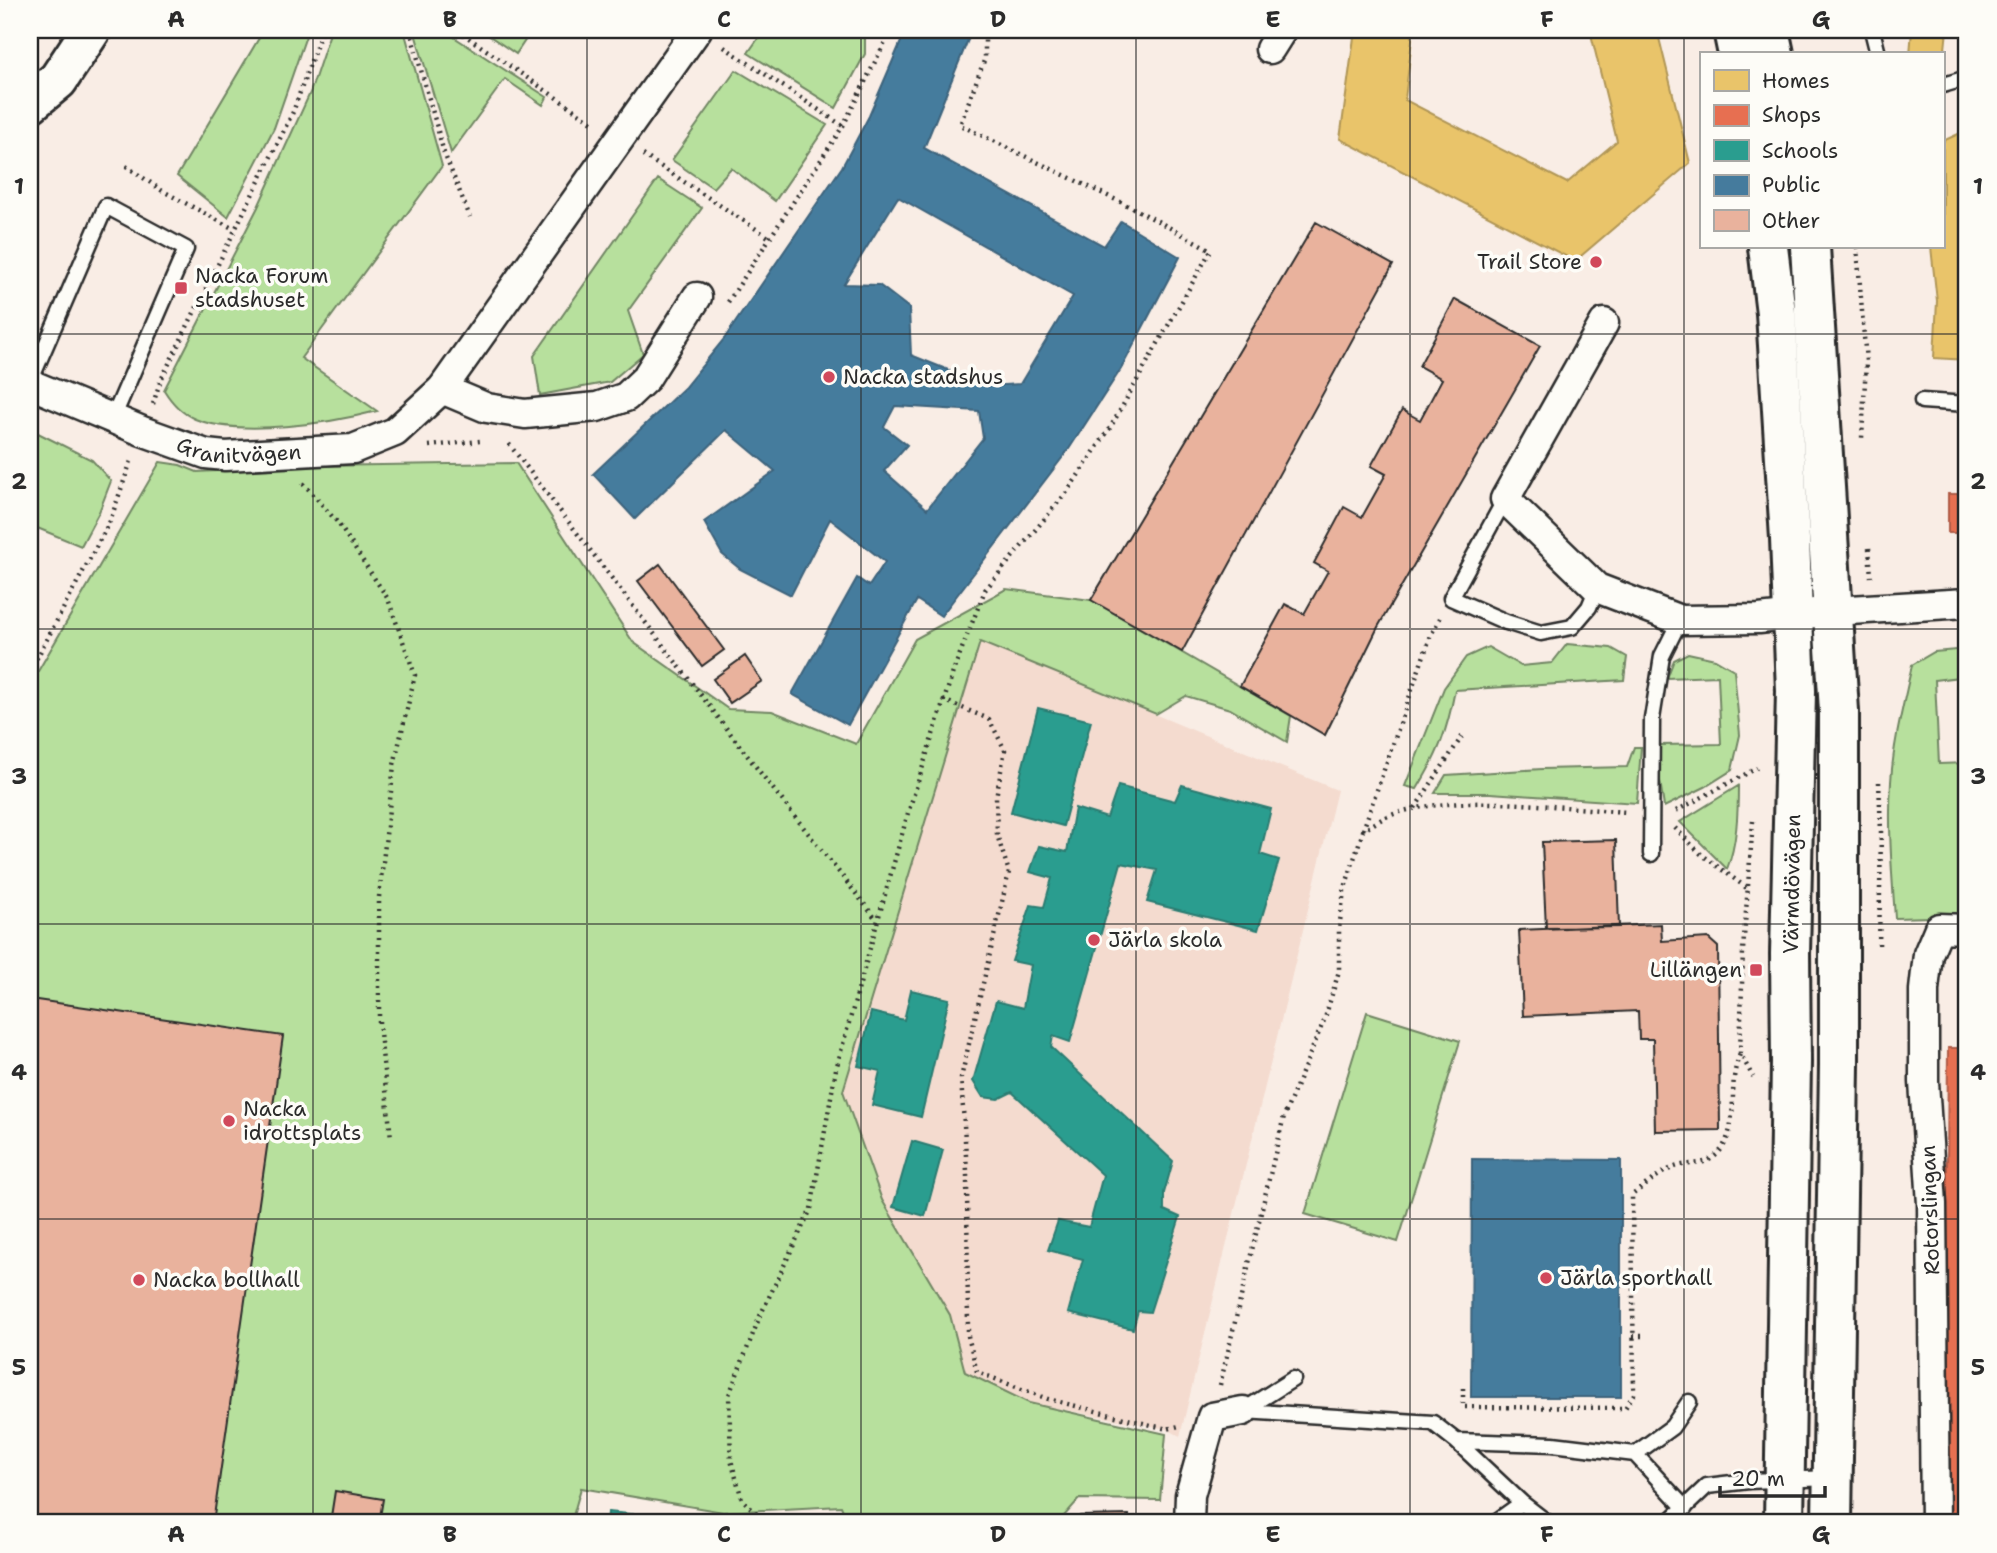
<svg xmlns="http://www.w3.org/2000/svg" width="1997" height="1553" font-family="'Shantell Sans',sans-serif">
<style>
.built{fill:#f4dbcf}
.green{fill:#b7e09d;stroke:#718664;stroke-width:2}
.homes{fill:#e9c46a;stroke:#b09657;stroke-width:2}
.shops{fill:#e76f51;stroke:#af5b46;stroke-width:2}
.schools{fill:#2a9d8f;stroke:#2a7b71;stroke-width:2}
.public{fill:#457b9d;stroke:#3d637b;stroke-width:2;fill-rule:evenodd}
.building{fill:#e9b29d;stroke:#2b2b2b;stroke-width:2}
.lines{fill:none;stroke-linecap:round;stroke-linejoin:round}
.lane-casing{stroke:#2b2b2b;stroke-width:19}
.street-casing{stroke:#2b2b2b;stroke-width:33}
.secondary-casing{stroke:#2b2b2b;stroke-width:44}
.path{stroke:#2b2b2b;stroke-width:4.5;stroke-dasharray:2 5;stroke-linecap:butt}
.lane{stroke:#fdfcf7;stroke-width:14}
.street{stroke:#fdfcf7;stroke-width:28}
.secondary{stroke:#fdfcf7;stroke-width:38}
.grid{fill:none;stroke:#2b2b2b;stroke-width:2;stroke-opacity:0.55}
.poi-dot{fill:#d1495b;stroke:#fdfcf7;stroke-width:2.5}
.labels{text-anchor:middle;stroke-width:7;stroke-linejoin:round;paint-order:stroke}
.poi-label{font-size:21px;fill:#2b2b2b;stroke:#fdfcf7;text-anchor:start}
.street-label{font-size:21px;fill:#2b2b2b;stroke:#fdfcf7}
.neatline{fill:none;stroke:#2b2b2b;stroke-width:2.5}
.grid-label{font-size:23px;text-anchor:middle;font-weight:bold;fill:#2b2b2b}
</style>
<rect width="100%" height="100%" fill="#f9ede5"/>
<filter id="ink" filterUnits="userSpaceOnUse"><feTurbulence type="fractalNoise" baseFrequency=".0143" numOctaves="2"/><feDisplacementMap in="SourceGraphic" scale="14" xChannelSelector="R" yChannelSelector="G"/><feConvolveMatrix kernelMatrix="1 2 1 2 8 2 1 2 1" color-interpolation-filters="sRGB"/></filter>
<g filter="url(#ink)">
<path class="built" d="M980 642 1337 790 1180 1436 1167 1429 1029 1403 965 1372 950 1315 882 1200 843 1091Z"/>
<path class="green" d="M245 30H308L274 128 228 217 177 176 259 38Z
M331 30H404L442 166 301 358 377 411C331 423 240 437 195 419 181 413 172 403 164 390L258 207 310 93Z
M414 30H443L547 97 543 105 505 79 451 153Z
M481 30H532L516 54Z
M764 30H865V54L836 108 748 53Z
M736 70 827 125 775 201 731 168 713 188 672 160Z
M658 179 702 208 628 311 643 354 610 382 540 395 534 356Z
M30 429 92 460 111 481 99 512 81 546 30 525Z
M160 462 180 465 197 472 315 466 516 463 633 642 728 709 772 711 856 744 915 639 1006 589 1091 600 1291 716 1287 742 1230 709 1186 696 1156 714 980 642 843 1091 882 1200 950 1315 965 1372 1029 1403 1166 1434 1160 1500 1079 1499 1058 1523H848L841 1506 723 1512 581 1488 571 1523H30V677L34 678Z
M1567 644 1611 648 1627 657 1624 680 1455 690C1447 731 1439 753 1417 789L1405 786 1444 688 1466 657 1488 647 1521 666 1552 663Z
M1967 649V676L1935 680 1939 764 1967 763V916L1895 918C1892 873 1888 827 1891 782 1893 743 1904 703 1912 665L1934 652Z
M1688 653 1715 659 1734 670 1740 735 1732 770 1705 787 1664 807 1659 774 1660 745 1721 744 1718 676 1667 678 1674 660Z
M1634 747H1641L1637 803 1490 793H1435L1446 775 1542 769 1627 767Z
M1738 786C1738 813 1737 844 1727 869L1680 822Z
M1963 940H1967V1045L1960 1044Z
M1367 1012 1460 1041 1398 1242 1305 1214Z"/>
<path class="homes" d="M1355 30H1413L1405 100 1567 183 1617 141 1590 30H1657L1690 163 1575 261 1340 139Z
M1912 30H1947L1944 59 1943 54H1910Z
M1967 130V360L1934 358 1937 301 1931 247H1943V141Z"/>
<path class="shops" d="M1948 494H1967V545H1958V533H1948Z
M1948 1048H1967V1523H1944Z"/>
<path class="schools" d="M1038 708 1091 721 1063 826 1011 812Z
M1182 785 1271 809 1260 854 1279 860 1258 930 1147 902 1157 870 1121 863 1070 1042 1053 1036 1051 1047 1173 1161 1164 1193V1210L1180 1217 1150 1312 1138 1311 1133 1329 1068 1313 1083 1259 1048 1250 1058 1221 1089 1227 1103 1175 1012 1092 998 1099 983 1097 973 1081 996 1001 1023 1008 1031 965 1012 961 1031 905 1044 907 1052 878 1030 872 1039 846 1067 852 1075 808 1107 818 1118 786 1175 801Z
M911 990 949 999 921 1117 872 1105 880 1071 858 1066 871 1012 904 1020Z
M912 1141 943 1150 925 1216 893 1207Z
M608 1512 703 1521V1523H607Z"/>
<path class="public" d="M906 30H972L924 148 1104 246 1121 221 1180 257 1121 369 1069 449 941 616 917 600 848 725 792 694 857 578 869 586 885 562 830 519 791 595 740 569 722 554 704 522 775 471 726 430 635 519 593 474 685 387 724 339 842 167 869 116ZM898 197 1073 296 1020 384 988 386 911 355 909 308 879 285 844 284ZM895 406 979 411 983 438 927 509 884 471 907 445 884 427Z
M1472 1159 1621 1160V1397H1471Z"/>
<path class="building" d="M1316 222 1393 265 1182 652 1091 600Z
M1455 299 1540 346 1378 627 1325 735 1240 686 1285 604 1304 614 1328 571 1314 563 1344 507 1362 517 1386 474 1371 466 1402 410 1420 420 1442 379 1419 366Z
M660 564 724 650 702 666 638 581Z
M745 656 762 681 730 703 713 679Z
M1616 840 1619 927 1546 928 1542 842Z
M1661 924 1662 941 1708 938 1718 947 1720 1130 1655 1131 1653 1039H1639L1638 1011 1523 1016 1519 930Z
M30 999 283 1036 213 1523H30Z
M335 1491 383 1499 379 1523H330Z
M1129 1515V1523H1080V1516Z"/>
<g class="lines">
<defs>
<path id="lane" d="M1872 30 1878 54
M1943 85 1967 78
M30 382 106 206 186 249 113 418
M1922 401 1967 404
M1505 499 1451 598 1506 622 1541 633 1572 627 1589 607 1597 588
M1651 854 1652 719 1662 656 1680 620
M1244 1410 1293 1379
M1243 1411 1433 1423 1456 1441 1553 1444 1635 1454 1672 1427 1689 1402
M1456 1441 1522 1503
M1635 1454 1685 1508
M1494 1523 1522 1503 1548 1523
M1668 1523 1707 1486 1749 1481 1832 1478"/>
<g id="street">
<path d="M1270 49 1282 30"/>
<path d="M1604 323 1505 499 1597 588 1680 620 1759 619 1833 611 1967 603"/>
<path id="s1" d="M30 384 142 431 206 454 225 456 353 449 395 432 442 389 697 30"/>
<path d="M442 389 487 408 525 414 597 407 626 397 646 378 697 297"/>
<path d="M1189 1523 1190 1495 1212 1417 1243 1411"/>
<path d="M1935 1523 1932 1204 1924 1082V990L1928 954 1939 928 1967 929"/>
</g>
<path id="secondary" d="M1733 30 1738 54
M1769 30 1774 54
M30 103 58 80 91 30
M1768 247 1776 313 1790 539 1796 691 1790 954 1791 1062 1784 1523
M1810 247 1839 711V1065L1832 1523"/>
</defs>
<use href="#lane" class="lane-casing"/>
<use href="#street" class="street-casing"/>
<use href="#secondary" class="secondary-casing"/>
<path class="path" d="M410 30 444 153 470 217
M457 30 595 124
M724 47 843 126
M643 155 770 238
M126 166 161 190 234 229
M1857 247 1866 362 1862 438
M728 302 843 126 891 30
M153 404 160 382 293 112 322 30
M509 444 766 780 876 919
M429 446 480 441
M303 483 338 523 388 599 415 675 394 765 379 897V1023L391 1138
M1869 548 1871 577
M30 671 110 521 131 461
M943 700 989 719 1005 750 996 797 997 835 1009 872 961 1078 967 1171 968 1336 977 1372 1048 1399 1167 1429 1179 1426
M1879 782 1881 831 1879 948
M1415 808 1465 732
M1676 811 1757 768
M1753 821 1743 950 1740 1053 1753 1077
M1675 828 1701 854 1748 889
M1363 830 1431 635 1440 618
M1633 1336H1644
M1220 1385 1284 1116 1325 1018 1339 971V929L1344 891 1363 831C1370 826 1378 821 1386 817 1448 791 1560 808 1628 812
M1463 1388V1407L1625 1408 1634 1394 1632 1195C1646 1185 1661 1171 1678 1166 1685 1164 1693 1164 1700 1163 1720 1159 1728 1142 1731 1123 1735 1098 1730 1078 1740 1054
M766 1523 742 1499 731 1460 729 1395 760 1316 811 1209 836 1069 908 813 954 669 985 590 1067 492 1110 428 1211 250 1135 209 960 125 985 58V30"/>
<use href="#lane" class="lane"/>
<use href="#street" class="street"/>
<use href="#secondary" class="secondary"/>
</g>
</g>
<path class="grid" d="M313 30V1523M587 30V1523M861 30V1523M1136 30V1523M1410 30V1523M1684 30V1523M30 334H1967M30 629H1967M30 924H1967M30 1219H1967"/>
<g class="poi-dot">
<circle cx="1596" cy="262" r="7"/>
<rect x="174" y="281" width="14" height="14" rx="3.5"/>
<circle cx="829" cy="377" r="7"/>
<circle cx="1094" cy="940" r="7"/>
<rect x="1749" y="963" width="14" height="14" rx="3.5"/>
<circle cx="229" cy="1121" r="7"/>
<circle cx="1546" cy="1278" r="7"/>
<circle cx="139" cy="1280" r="7"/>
</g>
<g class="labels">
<g class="poi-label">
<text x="1582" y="269" text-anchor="end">Trail Store</text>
<text x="195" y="283">Nacka Forum<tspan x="195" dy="24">stadshuset</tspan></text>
<text x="843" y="384">Nacka stadshus</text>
<text x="1108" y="947">Järla skola</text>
<text x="1742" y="977" text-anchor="end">Lillängen</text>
<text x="243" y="1116">Nacka<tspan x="243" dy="24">idrottsplats</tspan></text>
<text x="1560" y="1285">Järla sporthall</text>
<text x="153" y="1287">Nacka bollhall</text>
</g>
<g class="street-label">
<text dy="7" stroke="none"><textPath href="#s1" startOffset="222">Granitvägen</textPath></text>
<text transform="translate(1792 884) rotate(-89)" y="7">Värmdövägen</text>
<text transform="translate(1930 1210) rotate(-92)" y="7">Rotorslingan</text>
</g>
</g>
<rect width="1997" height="1553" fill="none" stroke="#fdfcf7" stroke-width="77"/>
<rect x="1700" y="52" width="245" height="196" fill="#fdfcf7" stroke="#a9a8a5" stroke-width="2"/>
<rect x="1714" y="70" width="35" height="21" fill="#e9c46a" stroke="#a9a8a5" stroke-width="2"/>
<text x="1762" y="88" font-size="21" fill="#2b2b2b">Homes</text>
<rect x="1714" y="105" width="35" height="21" fill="#e76f51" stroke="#a9a8a5" stroke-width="2"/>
<text x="1762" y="122" font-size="21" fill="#2b2b2b">Shops</text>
<rect x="1714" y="140" width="35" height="21" fill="#2a9d8f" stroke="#a9a8a5" stroke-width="2"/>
<text x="1762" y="158" font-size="21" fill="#2b2b2b">Schools</text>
<rect x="1714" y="175" width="35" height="21" fill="#457b9d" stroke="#a9a8a5" stroke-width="2"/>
<text x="1762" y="192" font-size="21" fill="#2b2b2b">Public</text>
<rect x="1714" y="210" width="35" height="21" fill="#e9b29d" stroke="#a9a8a5" stroke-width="2"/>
<text x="1762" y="228" font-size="21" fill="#2b2b2b">Other</text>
<path d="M1720 1486v10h105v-10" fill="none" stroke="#2b2b2b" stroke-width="3.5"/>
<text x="1731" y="1486" font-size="21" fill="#2b2b2b" stroke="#fdfcf7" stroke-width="5" paint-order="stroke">20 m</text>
<rect x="38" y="38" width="1920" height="1476" class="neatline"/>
<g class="grid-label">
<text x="176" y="27">A</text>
<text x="450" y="27">B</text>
<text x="724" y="27">C</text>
<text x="998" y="27">D</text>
<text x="1273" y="27">E</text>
<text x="1547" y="27">F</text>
<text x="1821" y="27">G</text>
<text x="19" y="194">1</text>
<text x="1978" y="194">1</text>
<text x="19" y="489">2</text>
<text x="1978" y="489">2</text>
<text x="19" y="784">3</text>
<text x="1978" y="784">3</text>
<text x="19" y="1080">4</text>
<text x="1978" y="1080">4</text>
<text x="19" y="1375">5</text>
<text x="1978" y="1375">5</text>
<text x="176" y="1542">A</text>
<text x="450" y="1542">B</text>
<text x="724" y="1542">C</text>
<text x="998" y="1542">D</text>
<text x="1273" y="1542">E</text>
<text x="1547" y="1542">F</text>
<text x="1821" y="1542">G</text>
</g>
</svg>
